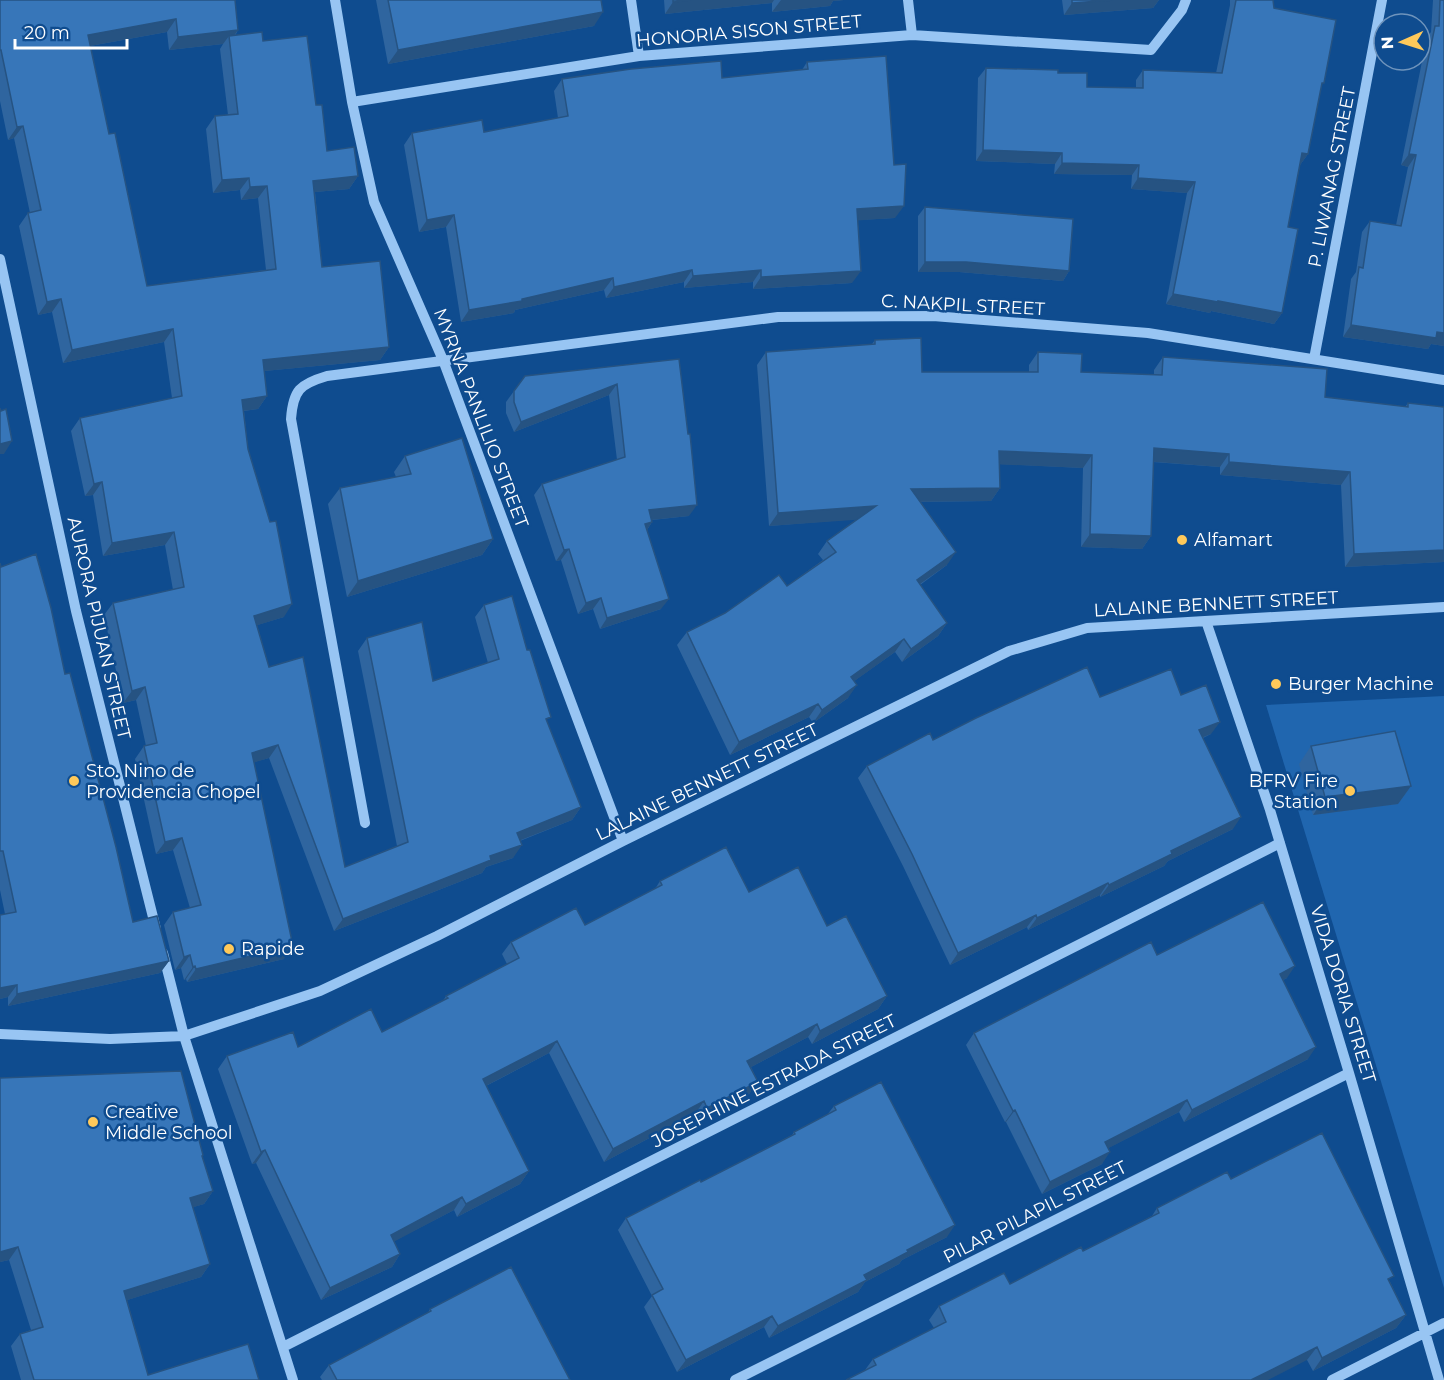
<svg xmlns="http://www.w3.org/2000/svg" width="1444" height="1380" font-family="Montserrat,sans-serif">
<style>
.green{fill:#2066af}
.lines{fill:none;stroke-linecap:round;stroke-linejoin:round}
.minor{stroke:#98c5f3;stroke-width:10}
.wall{fill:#2f659f;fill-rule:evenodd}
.shaded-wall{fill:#265382}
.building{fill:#3776b9;stroke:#265382;stroke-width:1.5}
.poi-dot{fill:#ffc95a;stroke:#0f4c8f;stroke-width:2}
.labels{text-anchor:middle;stroke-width:5;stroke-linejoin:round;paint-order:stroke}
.street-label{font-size:18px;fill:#fff;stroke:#0f4c8f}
.poi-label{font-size:18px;fill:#fff;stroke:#0f4c8f;text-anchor:start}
</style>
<rect width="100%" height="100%" fill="#0f4c8f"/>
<path class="green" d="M1444 696V1288L1266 705Z"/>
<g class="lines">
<path class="minor" d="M335 0 352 102 374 202 443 360 623 841
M631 0 639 56
M908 0 912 35
M352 102 639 56 912 35 1151 50 1182 10 1186 0
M0 259 76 611 156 929
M1314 359 1382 0
M1206 621 1270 810 1349 1073 1439 1380
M365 823 291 419C293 390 300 384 327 376L778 317 933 316 1148 333 1444 380
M163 953 184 1036 293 1380
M0 1034 110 1039 184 1036 320 991 437 936 623 841 1009 651 1087 628 1444 607
M283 1347 1280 843
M735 1380 1349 1073
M1332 1380 1444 1323"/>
</g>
<path class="wall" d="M0 0H235L238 30 235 36 263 41 316 105 327 151 358 176 349 189 315 192 322 267 389 347 380 360 264 371 267 396 258 409 244 411 248 449 284 617 257 625 269 667 345 867 397 846 358 651 367 638 433 681 488 663 475 617 484 605 547 723 581 807 572 820 520 841 513 858 486 867 482 873 334 931 269 758 254 762 284 959 187 982 186 979 184 980 181 968 175 970 164 925 173 912 190 908 173 850 156 854 135 759 144 746H146L136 700 123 703 104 615 113 603 173 590 165 545 103 556 93 495 85 496 71 431 80 418 172 398 164 342 63 363 52 312 38 315 19 226 28 213H30L14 138 8 140 0 101ZM167 32 169 50 223 44 220 49 228 115 215 116 206 129 213 193 240 190 241 200 258 198 266 270 147 286 109 134 90 46Z
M376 0H601L594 26 388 64Z
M664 0H844L833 1 830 6 772 12V3L665 14Z
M1062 0H1159L1153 8 1064 15Z
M1230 0H1273L1274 8 1320 89 1308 154 1300 165 1288 227 1282 313 1274 324 1211 311 1210 313 1166 304 1187 193 1131 189 1132 175 1054 174 1055 164 976 161 978 78 986 68 1058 73 1087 87 1136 88V80L1143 70 1216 73 1230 5Z
M1433 0H1444V346L1431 344 1428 349 1343 337 1351 279 1356 272 1362 232 1370 221 1396 225 1408 167 1401 165 1427 37 1431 32Z
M807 62 895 218 858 220 852 283 753 289V282L684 288V282L606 298 604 290 515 310 514 313 461 322 446 227 419 232 404 145 412 133 484 132 558 118 554 91 562 79 722 78 802 70Z
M925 207 1069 271 1063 281 959 272H918V216Z
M875 340 922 372H1029V365L1038 352 1081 372 1154 375V370L1163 357 1325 397 1405 407 1408 403 1444 407V562L1345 567 1341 485 1220 475V467L1153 462 1151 536 1142 549 1081 547 1083 468 1000 464V488L991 501 920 502 947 565 920 585 947 623 938 636 902 662 895 652 854 681 848 698 813 723 809 717 730 755 677 645 687 632 787 586 823 560 818 554 827 541 857 519 769 526 757 365 766 352 872 344Z
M679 359 689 516 652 520V522L647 530 661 609 600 629 593 609 578 614 561 560 556 561 534 495 542 484 617 460 609 395 514 432 506 413V402L514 391Z
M405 456 493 539 482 555 347 597 328 504 340 488 396 477 394 472Z
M0 563 1 567 65 674 133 922 169 961 160 973 8 1006V997L0 999V915L5 914 0 890Z
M1181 695 1211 734 1203 738 1233 829 1168 861 1164 866 1100 897V895L1028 930 1027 927 950 965 903 866 858 778 867 766 933 740 1100 697Z
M1311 746 1411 786 1398 804 1313 815 1299 764Z
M660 881 749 892 827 926 887 996 878 1009 812 1044 808 1037 751 1067 758 1082 749 1094 699 1121 695 1114 604 1162 549 1053 486 1086 529 1171 520 1184 457 1217 454 1210 394 1241 400 1254 392 1267 321 1300 256 1163 252 1164 218 1069 227 1056 298 1047 382 1032 443 1001 446 996 507 964 502 954 511 942 585 925 655 889Z
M1157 955 1287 978 1283 980 1308 1059 1184 1122 1179 1112 1108 1148 1102 1164 1042 1194 1006 1122H1005L966 1045 974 1033Z
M0 1078 202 1157 213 1191 204 1204 193 1207 210 1264 201 1277 127 1300 148 1375 259 1380H21L11 1346 20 1334 31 1330 9 1260 0 1262Z
M834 1106 947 1237 902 1260 899 1264 865 1282 858 1292 769 1338 764 1327 677 1372 644 1307 652 1296 618 1230 626 1218 701 1182 792 1135 794 1132 827 1115Z
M1231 1179 1390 1282 1406 1315 1396 1328 1313 1371 1307 1360 865 1370 873 1359 934 1328 929 1320 939 1306 1010 1284 1083 1251 1152 1216 1157 1208Z
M430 1309 570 1380H322L320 1377 329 1365 428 1313Z"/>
<path class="shaded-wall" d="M691 0H774L772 3 665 14 673 2Z
M781 0H844L833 1 830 6 772 12Z
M1113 0H1159L1153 8 1064 15 1072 3Z
M603 12 594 26 388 64 398 50Z
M176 19 167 32 79 48 88 35Z
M238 30 229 43V36L223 44 169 50 178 37Z
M23 126 14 138 8 140 17 127Z
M983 150 1062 153 1055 164 976 161Z
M1302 153 1308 154 1300 165 1294 164Z
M1409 154 1416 155 1408 167 1401 165Z
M1062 163 1139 165 1132 175 1054 174Z
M358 176 349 189 304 193 313 181Z
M249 178 240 190 213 193 222 180Z
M1138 178 1195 182 1187 193 1131 189Z
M267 186 258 198 241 200 250 187Z
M904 206 895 218 849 221 857 209Z
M454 215 446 227 419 232 427 220Z
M925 262H966L1069 271 1063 281 959 272H918Z
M692 270 684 282 606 298 614 287Z
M761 270 753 282 684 288 693 276Z
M861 271 852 283 753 289 761 277Z
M613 278 604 290 515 310 514 313 461 322 469 310 522 299Z
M1173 294 1218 301 1282 313 1274 324 1211 311 1210 313 1166 304Z
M61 299 52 312 38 315 47 302Z
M1351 325 1444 333V346L1431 344 1428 349 1343 337Z
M173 329 164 342 63 363 72 350Z
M389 347 380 360 254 372 263 360Z
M617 384 609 395 514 432 521 422Z
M267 396 258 409 234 412 242 400Z
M12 441 4 454H0V444Z
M1154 448 1229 454 1220 467 1144 461Z
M999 451 1092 455 1083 468 990 464Z
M1229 462 1350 472 1341 485 1220 475Z
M102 482 93 495 85 496 94 484Z
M1000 488 991 501 902 502 911 489Z
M697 505 689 516 641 521 649 510Z
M876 506 867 519 769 526 778 513Z
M652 522 645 533V524Z
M174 532 165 545 103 556 112 543Z
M1090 534 1151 536 1142 549 1081 547Z
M493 539 482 555 347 597 358 581Z
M569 549 561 560 556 561 564 550Z
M1444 550V562L1345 567 1354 554Z
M956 552 947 565 907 593 917 580Z
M601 598 593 609 578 614 586 603Z
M669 599 661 609 600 629 607 618Z
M292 604 284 617 245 629 254 616Z
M947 623 938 636 902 662 911 649Z
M904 639 895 652 842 690 851 677Z
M857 685 848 698 813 723 822 710Z
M145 687 136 700 123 703 132 691Z
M818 704 809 717 730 755 739 742Z
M1220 722 1211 734 1191 742 1199 730Z
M278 745 269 758 243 766 252 753Z
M1411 786 1398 804 1313 815 1325 797Z
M581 807 572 820 508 845 517 833Z
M1241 817 1233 829 1168 861 1164 866 1100 897 1109 885 1171 851Z
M182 838 173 850 156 854 165 842Z
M522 845 513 858 486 867 482 873 334 931 343 919 490 856Z
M1108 883 1100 895 1028 930 1037 918Z
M1036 915 1027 927 950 965 958 953Z
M293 946 284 959 187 982 196 969Z
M190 955 181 968 175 970 184 957Z
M169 961 160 973 8 1006 17 994Z
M195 966 186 979 184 980 193 967Z
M1295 966 1287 978 1271 986 1280 974Z
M17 985 8 997 0 999V988Z
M887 996 878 1009 812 1044 820 1031Z
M817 1024 808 1037 738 1074 747 1061Z
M557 1041 549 1053 474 1092 483 1079Z
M1316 1047 1308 1059 1184 1122 1192 1110Z
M758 1082 749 1094 699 1121 707 1108Z
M1187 1100 1179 1112 1097 1154 1105 1142Z
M704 1101 695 1114 604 1162 613 1149Z
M1015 1110 1006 1122H1005L1013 1111Z
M265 1150 256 1163 252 1164 261 1152Z
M1110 1152 1102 1164 1042 1194 1050 1182Z
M529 1171 520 1184 457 1217 466 1204Z
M213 1191 204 1204 181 1211 190 1198Z
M462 1197 454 1210 382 1248 391 1235Z
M955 1225 947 1237 902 1260 899 1264 865 1282 858 1292 769 1338 778 1326 907 1250Z
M18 1247 9 1260 0 1262V1252Z
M400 1254 392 1267 321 1300 330 1288Z
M210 1264 201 1277 115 1304 124 1291Z
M1406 1315 1396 1328 1313 1371 1322 1358Z
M772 1316 764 1327 677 1372 686 1360Z
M1317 1347 1307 1360 1268 1380H1251Z"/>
<path class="building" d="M0 0H235L238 30 178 37 176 19 88 35 109 134 115 133 147 286 276 269 267 186 250 187 249 178 222 180 215 116 238 114 229 36 262 32 263 41 307 36 316 105H322L327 151 354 147 358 176 313 181 322 267 380 261 389 347 263 360 267 396 242 400 248 449 270 522 276 521 292 604 254 616 269 667 303 657 345 867 408 842 367 638 422 622 433 681 499 659 484 605 512 596 527 650H530L551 717 546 719 581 807 517 833 522 845 490 856 491 860 343 919 278 745 252 753 293 946 196 969 195 966 193 967 190 955 184 957 173 912 201 905 182 838 165 842 144 746 157 743 145 687 132 691 113 603 184 587 174 532 112 543 102 482 94 484 80 418 182 396 173 329 72 350 61 299 47 302 28 213 41 210 23 126 17 127 1 50H0Z
M388 0H601L603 12 398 50Z
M673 0H691L673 2Z
M1072 0H1113L1072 3Z
M1236 0H1273L1274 8 1336 20 1324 83H1322L1308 154 1302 153 1288 227 1298 229 1282 313 1218 301V302L1173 294 1195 182 1138 178 1139 165 1062 163V153L983 150 986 68 1058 70V73H1087V87L1143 88V70L1222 73Z
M1440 0H1444V333L1437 332 1436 338 1351 325 1359 267 1363 268 1370 221 1401 226 1416 155 1409 154 1435 26H1439Z
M886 56 894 165 906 164 904 206 857 209 861 271 761 277V270L693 276 692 270 614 287 613 278 522 299V301L469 310 454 215 427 220 412 133 482 120 484 132 568 116 562 79 631 69 721 61 722 78 808 69 807 62Z
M925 207 1073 219 1069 271 966 262H925Z
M921 338 922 372H1038V352L1082 354 1081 372 1162 375 1163 357 1327 369 1325 397 1408 407V403L1444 407V550L1354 554 1350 472 1229 462V454L1154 448 1151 536 1090 534 1092 455 999 451 1000 488 911 489 956 552 917 580 947 623 911 649 904 639 851 677 857 685 822 710 818 704 739 742 687 632 725 613 779 575 787 586 836 552 827 541 876 506 778 513 766 352 875 344V340Z
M679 359 688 434H690L697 505 649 510 652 522 645 524 669 599 607 618 601 598 586 603 569 549 564 550 542 484 625 457 617 384 521 422 514 402V391L525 376Z
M0 408 1 411 6 409 12 441 0 444Z
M462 438 493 539 358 581 340 488 411 474 405 456Z
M36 554 51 608 65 674 70 673 116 847 133 922 157 916 169 961 17 994V985L0 988V915L16 912 3 851H0V563L1 567Z
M1087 667 1100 697 1171 669 1181 695 1206 685 1220 722 1199 730 1241 817 1171 851 1172 854 1109 885 1108 883 1037 918 1036 915 958 953 912 854 867 766 930 733 933 740 976 718Z
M1395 731 1411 786 1325 797 1311 746Z
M726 847 749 892 798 867 827 926 846 916 887 996 820 1031 817 1024 747 1061 758 1082 707 1108 704 1101 613 1149 557 1041 483 1079 529 1171 466 1204 462 1197 391 1235 400 1254 330 1288 265 1150 261 1152 227 1056 293 1032 298 1047 371 1009 382 1032 448 998 446 996 519 958 511 942 576 908 585 925 662 885 660 881Z
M1263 902 1295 966 1280 974 1316 1047 1192 1110 1187 1100 1105 1142 1110 1152 1050 1182 1015 1110 1013 1111 974 1033 1151 942 1157 955Z
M181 1071 203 1155 202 1156 213 1191 190 1198 210 1264 124 1291 148 1375 248 1344 259 1380H34L20 1334 43 1327 18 1247 0 1252V1078Z
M881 1082 955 1225 907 1250 908 1252 864 1275 867 1280 778 1326 772 1316 686 1360 652 1295 663 1289 626 1218 700 1180 701 1182 795 1134 794 1132 836 1110 834 1106Z
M1322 1133 1394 1276 1388 1279 1406 1315 1322 1358 1317 1347 1251 1380H846L876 1365 873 1359 946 1322 939 1306 1004 1273 1010 1284 1081 1247 1083 1251 1159 1213 1157 1208 1227 1172 1231 1179Z
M511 1267 570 1380H337L329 1365 431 1311 430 1309Z"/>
<g class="poi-dot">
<circle cx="1182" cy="540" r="6"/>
<circle cx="1276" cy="684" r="6"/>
<circle cx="74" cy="781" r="6"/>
<circle cx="1350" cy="791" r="6"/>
<circle cx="229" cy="949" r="6"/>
<circle cx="93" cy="1122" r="6"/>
</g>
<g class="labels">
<g class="street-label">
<text transform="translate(749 31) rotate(-5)" y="6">HONORIA SISON STREET</text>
<text transform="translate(1332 177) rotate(-79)" y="6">P. LIWANAG STREET</text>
<text transform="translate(963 305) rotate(3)" y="6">C. NAKPIL STREET</text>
<text transform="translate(481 418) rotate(69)" y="6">MYRNA PANLILIO STREET</text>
<text transform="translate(1216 604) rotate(-3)" y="6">LALAINE BENNETT STREET</text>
<text transform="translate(99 628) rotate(77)" y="6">AURORA PIJUAN STREET</text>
<text transform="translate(707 782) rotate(-26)" y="6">LALAINE BENNETT STREET</text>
<text transform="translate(1343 994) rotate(73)" y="6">VIDA DORIA STREET</text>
<text transform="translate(774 1081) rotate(-27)" y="6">JOSEPHINE ESTRADA STREET</text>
<text transform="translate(1035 1212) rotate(-27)" y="6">PILAR PILAPIL STREET</text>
</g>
<g class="poi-label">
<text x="1194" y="546">Alfamart</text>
<text x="1288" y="690">Burger Machine</text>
<text x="86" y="777">Sto. Nino de<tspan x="86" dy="21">Providencia Chopel</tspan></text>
<text x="1338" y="787" text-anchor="end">BFRV Fire<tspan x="1338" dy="21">Station</tspan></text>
<text x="241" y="955">Rapide</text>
<text x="105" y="1118">Creative<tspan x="105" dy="21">Middle School</tspan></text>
</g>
</g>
<g transform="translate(1402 42) rotate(267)"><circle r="28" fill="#0f4c8f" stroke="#6f94bc" stroke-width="1.5"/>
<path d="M0-4.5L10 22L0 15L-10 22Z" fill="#ffc95a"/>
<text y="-9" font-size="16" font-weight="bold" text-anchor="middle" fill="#ffffff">N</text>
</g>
<path d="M15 39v9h112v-9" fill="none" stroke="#ffffff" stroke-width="3"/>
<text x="24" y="39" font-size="18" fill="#ffffff" stroke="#0f4c8f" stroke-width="4.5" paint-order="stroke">20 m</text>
</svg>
